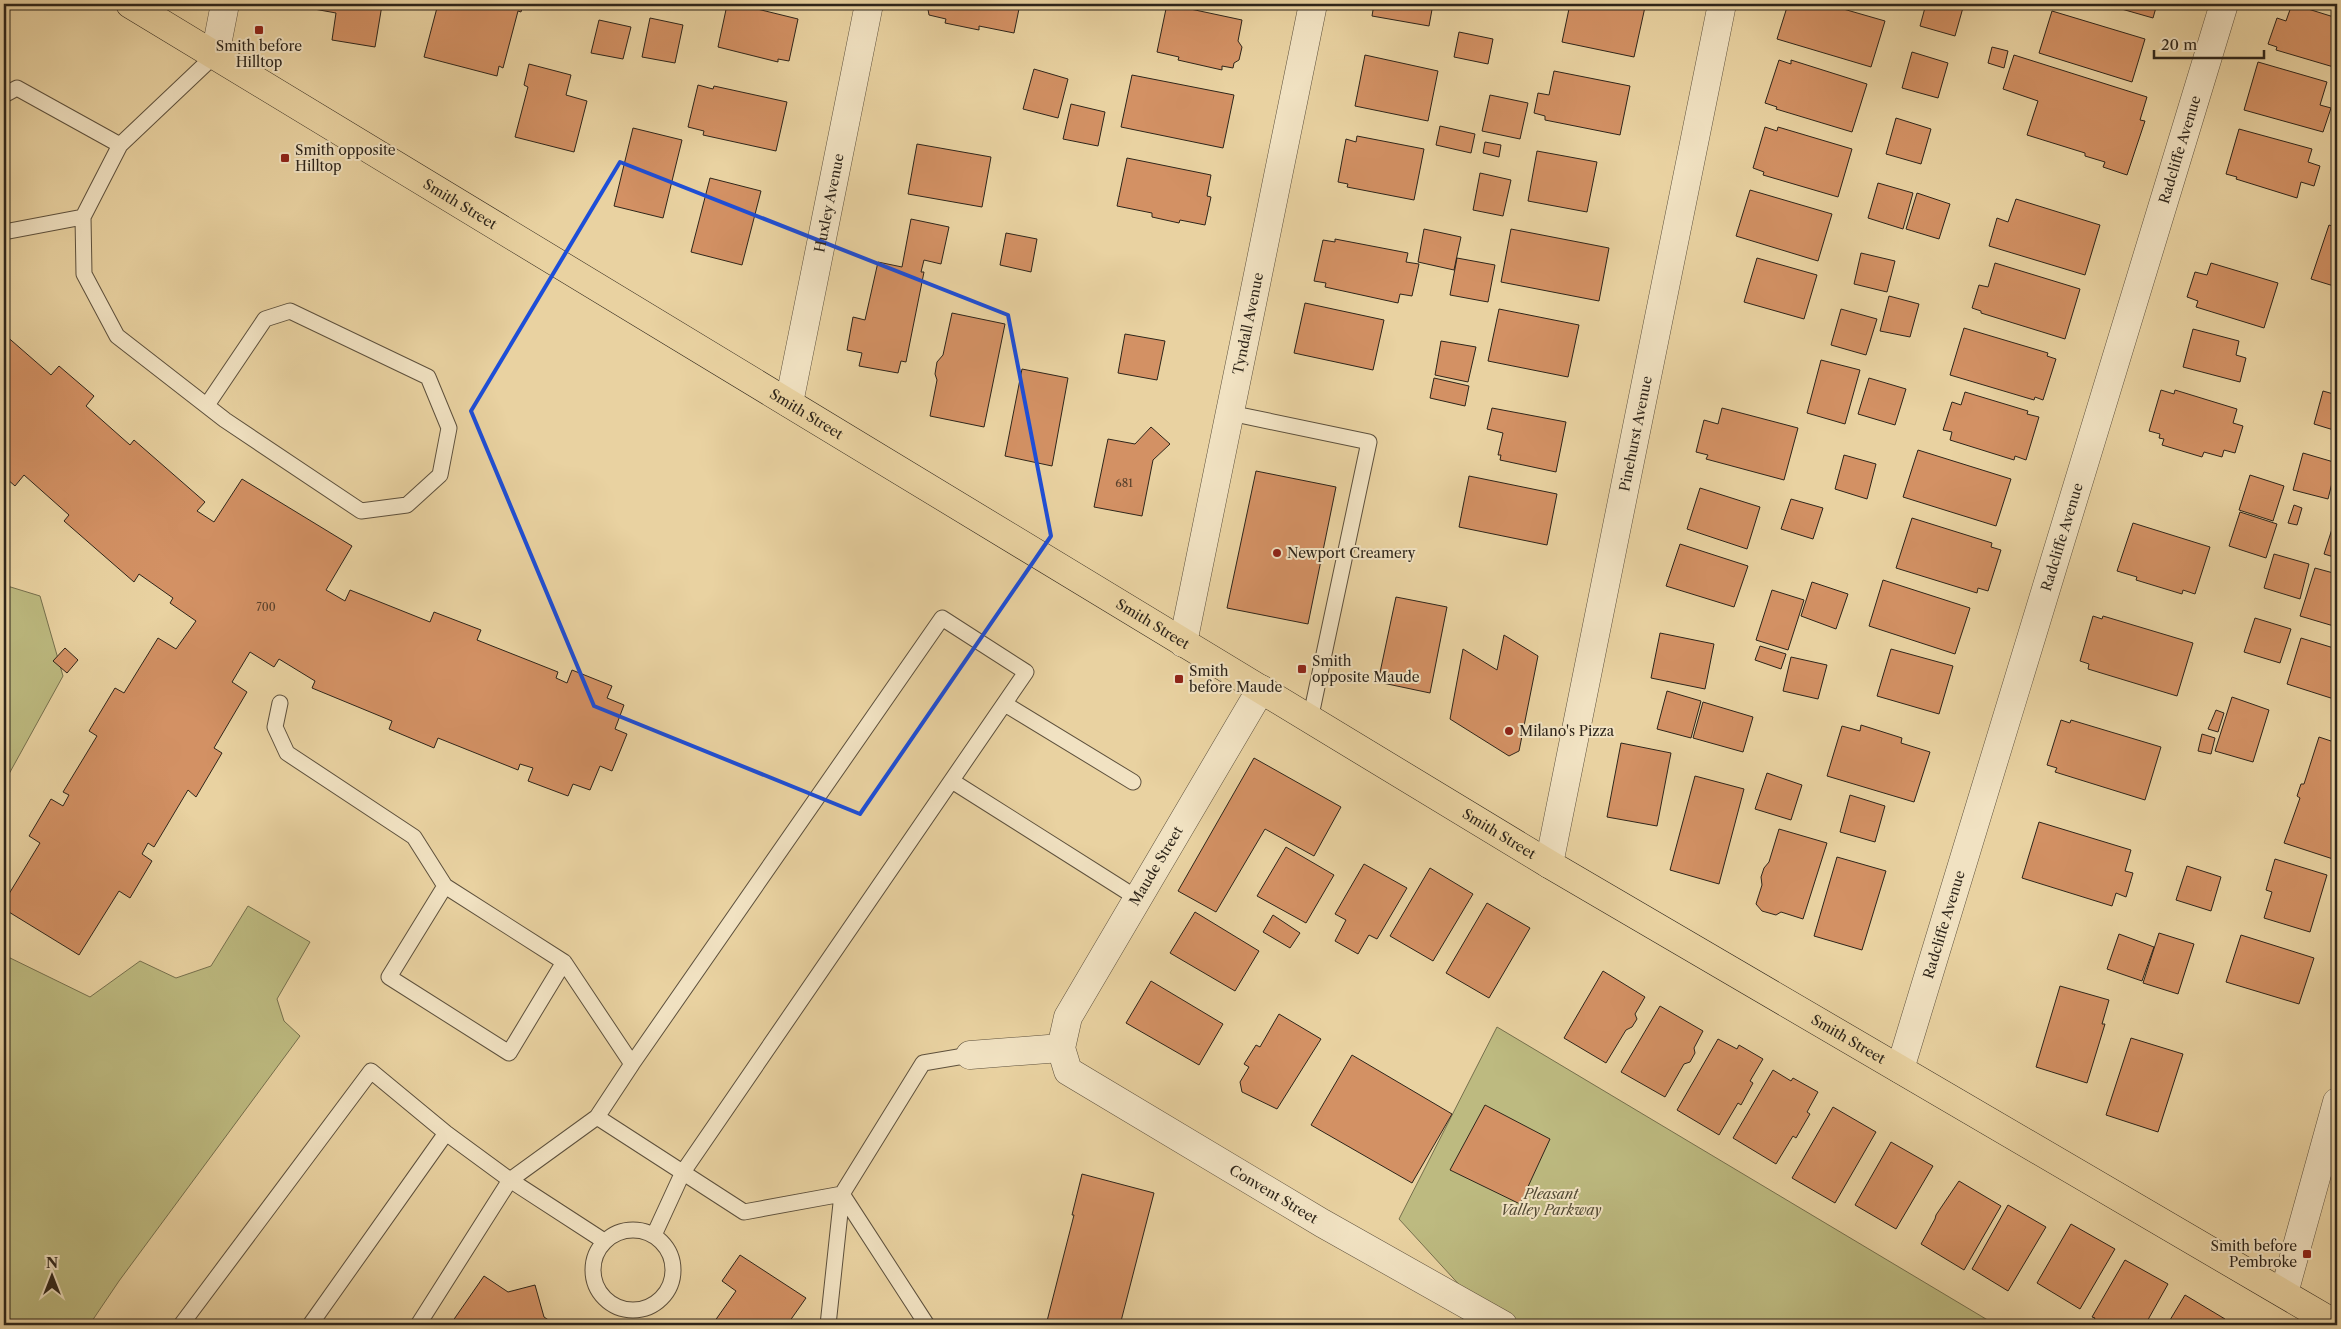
<svg xmlns="http://www.w3.org/2000/svg" width="2341" height="1329" font-family="'Libre Caslon Text',serif">
<style>
.green{fill:#bdba80;stroke:#76704d}
.building{fill:#d39164;stroke:#2e251a}
.lines{fill:none;stroke-linecap:round;stroke-linejoin:round}
.service-casing{stroke:#5d503c;stroke-width:17}
.minor-casing{stroke:#5d503c;stroke-width:29}
.tertiary-casing{stroke:#5d503c;stroke-width:29}
.primary-casing{stroke:#2e251a;stroke-width:29}
.service{stroke:#f1e2c2;stroke-width:15}
.minor{stroke:#f1e2c2;stroke-width:28}
.tertiary{stroke:#f1e2c2;stroke-width:28}
.primary{stroke:#e9d2a1;stroke-width:28}
.marked{fill:none;stroke:#1d4ed8;stroke-width:4;stroke-linejoin:round}
.poi-dot{fill:#8f2418;stroke:#f1e2c2;stroke-width:2}
.labels{text-anchor:middle;stroke-width:4;stroke-linejoin:round;paint-order:stroke}
.number-label{font-size:11px;fill:#57402c}
.poi-label{font-size:14px;fill:#2e251a;stroke:#f1e2c2;text-anchor:start}
.street-label{font-size:14px;fill:#2e251a;stroke:#f1e2c2}
.park-label{font-size:14px;font-style:italic;fill:#524a34;stroke:#f1e2c2}
</style>
<rect width="100%" height="100%" fill="#e9d2a1"/>
<filter id="stains"><feTurbulence type="fractalNoise" baseFrequency=".004" numOctaves="4"/><feColorMatrix values="0 0 0 0 .2 0 0 0 0 .09 0 0 0 0 .02 0 0 0 .5 -.17"/></filter>
<radialGradient id="worn" r=".72"><stop offset=".6" stop-color="#630" stop-opacity="0"/><stop offset="1" stop-color="#630" stop-opacity=".3"/></radialGradient>
<path class="green" d="M4 585 40 596 63 676 4 783Z
M248 906 310 942 277 999 284 1021 300 1036 119 1281 92 1321 94 1325H4V955L90 997 140 961 176 978 211 966Z
M1497 1027 1996 1325H1496L1399 1219Z"/>
<path class="building" d="M293 4 382 5 375 47 332 40 336 13 292 5Z
M438 4H481L494 7 495 4H523L521 12 518 11 503 68 499 66 497 76 424 57Z
M927 4H1020L1014 33 979 26V30L945 23 946 19 929 15Z
M1167 4 1242 20 1238 41 1242 47 1239 60 1234 63 1233 68 1222 66V70L1178 60 1179 57 1157 52Z
M1374 4H1433L1429 26 1372 16Z
M1570 4H1627L1645 7 1634 57 1562 42Z
M1788 4H1826L1885 21 1871 67 1777 39Z
M1926 4H1964L1955 36 1920 26Z
M2104 4H2157L2153 18Z
M2292 4 2337 18V68L2276 50 2277 47 2268 44 2277 18 2286 21Z
M727 5 748 9 749 7 798 19 789 61 778 59V62L718 47Z
M2052 11 2145 39 2132 82 2039 53Z
M650 18 683 25 675 63 642 57Z
M599 20 631 27 623 59 591 53Z
M1459 32 1493 39 1488 64 1454 57Z
M1992 47 2008 51 2004 68 1988 63Z
M1912 52 1948 63 1938 98 1902 88Z
M1365 55 1438 71 1428 121 1355 106Z
M2014 55 2147 97 2140 120 2145 121 2127 175 2103 167 2105 162 2085 156V153L2027 135 2038 101 2003 89Z
M1779 60 1791 64V60L1867 84 1852 132 1776 109 1777 107 1765 103Z
M2258 62 2327 82 2320 105 2331 108 2323 132 2244 110Z
M529 64 571 75 566 95 587 101 574 152 515 137 528 87 524 85Z
M1034 69 1068 79 1058 118 1023 109Z
M1554 71 1630 86 1620 135 1545 120V116L1534 113 1538 93 1549 95Z
M1132 75 1234 95 1223 148 1121 127Z
M698 85 713 89 714 86 787 102 776 151 703 135 704 131 688 127Z
M1490 95 1528 103 1520 139 1482 131Z
M1071 104 1105 112 1098 146 1063 139Z
M1896 118 1931 129 1921 164 1886 154Z
M1440 126 1475 134 1471 153 1436 145Z
M1765 127 1777 131 1778 127 1852 149 1838 197 1763 175 1764 172 1753 168Z
M633 128 682 140 663 218 614 206Z
M2239 129 2312 149 2308 162 2320 166 2314 186 2301 182 2297 198 2236 179 2237 177 2226 174Z
M1357 136 1424 149 1414 200 1347 187 1348 184 1338 182 1346 139 1356 142Z
M1485 142 1501 145 1499 157 1483 153Z
M917 144 991 157 982 207 908 194Z
M1537 151 1597 162 1587 212 1528 201Z
M1127 158 1211 175 1207 196 1211 197 1205 225 1180 220 1179 223 1152 217V213L1117 206Z
M1480 173 1511 180 1503 216 1473 210Z
M710 178 761 191 742 265 691 252Z
M1878 183 1913 193 1903 229 1868 218Z
M1750 190 1832 214 1818 261 1736 236Z
M1917 193 1950 204 1939 239 1906 229Z
M2016 199 2100 225 2085 275 1989 246 1997 218 2008 222Z
M911 219 949 227 941 264 924 260 921 272H924L906 362 901 361 898 373 859 366 862 353 847 350 853 317 865 320 878 262 902 267Z
M2329 225 2337 228V287L2311 279Z
M1424 229 1461 237 1454 270 1418 262Z
M1511 229 1609 248 1599 301 1501 282Z
M1006 233 1037 239 1031 272 1000 265Z
M1335 239 1408 253 1406 262 1419 264 1412 296 1400 294 1398 303 1325 287 1326 283 1314 281 1323 240 1335 242Z
M1861 253 1895 261 1887 292 1854 284Z
M1457 258 1495 265 1488 302 1450 295Z
M1757 258 1817 275 1804 319 1744 302Z
M1995 263 2080 289 2065 339 1981 313V311L1972 308 1979 285 1988 287Z
M2211 263 2278 283 2264 328 2196 307 2198 301 2187 297 2195 272 2207 275Z
M1889 296 1919 304 1910 337 1880 331Z
M1305 303 1384 320 1373 370 1294 353Z
M1499 309 1579 325 1568 377 1488 361Z
M1841 309 1877 319 1866 355 1831 345Z
M952 313 1005 324 984 427 930 416 937 380 935 374 937 362 943 355Z
M1964 328 2048 353 2047 356 2056 359 2043 400 2035 397 2034 400 1950 375Z
M2193 329 2239 341 2236 355 2246 358 2240 382 2183 367Z
M4 334 51 375 59 366 94 396 86 406 130 445 134 440 205 502 197 511 214 522 242 479 352 546 326 590 345 601 350 590 430 622 434 612 481 630 477 640 558 672 556 678 567 683 572 670 612 686 607 698 624 705 615 729 627 734 612 771 600 766 590 790 573 784 568 796 528 781 533 768 520 764 518 770 438 738 434 748 389 729 392 721 312 688 315 681 279 659 274 667 250 652 232 682 247 692 214 748 222 753 196 797 188 790 154 847 148 843 142 854 152 861 130 898 119 891 79 955 4 909V902L40 843 29 836 51 799 63 806 69 795 63 792 97 736 89 731 115 688 124 693 158 638 176 649 196 621 170 603 173 598 139 574 134 582 64 521 69 515 24 475 15 486 7 479 4 483Z
M1125 334 1165 341 1157 380 1118 373Z
M1441 341 1476 347 1468 382 1435 375Z
M1821 360 1860 370 1845 424 1807 413Z
M1022 369 1068 378 1052 466 1005 456Z
M1434 378 1469 386 1465 406 1430 398Z
M1869 378 1906 389 1895 425 1858 414Z
M2161 390 2174 394 2175 390 2237 409 2233 423 2243 426 2235 453 2224 450 2222 457 2204 452 2202 457 2162 445 2164 439 2159 438 2160 434 2149 431Z
M2323 391 2337 395V431L2314 424Z
M1965 392 2028 411 2027 414 2039 417 2026 460 2015 456 2014 460 1950 440 1952 432 1943 430 1952 402 1961 405Z
M1492 408 1566 422 1556 472 1500 460 1501 455H1498L1503 433 1487 429Z
M1722 408 1798 428 1784 480 1706 459 1708 455 1696 452 1704 420 1718 424Z
M1151 427 1170 444 1153 460 1142 516 1094 507 1108 439 1135 444Z
M1918 450 2011 479 1996 526 1903 497Z
M2303 453 2337 463 2328 499 2293 490Z
M1844 455 1876 464 1867 499 1835 489Z
M1256 471 1336 487 1308 624 1227 608Z
M2250 475 2284 486 2273 521 2239 510Z
M1469 476 1557 494 1547 545 1459 527Z
M1700 488 1760 507 1747 549 1687 529Z
M1791 499 1823 508 1813 539 1781 529Z
M2294 505 2302 508 2297 525 2288 523Z
M2240 512 2277 524 2266 558 2229 546Z
M1912 518 1992 543 1991 547 2001 550 1988 591 1978 588 1977 593 1896 568Z
M2133 523 2210 547 2195 594 2183 590 2182 594 2136 580 2137 577 2117 571Z
M2332 529 2337 531V558L2324 554Z
M1680 544 1748 566 1734 607 1666 586Z
M2274 554 2309 564 2300 599 2264 588Z
M2315 568 2337 574V627L2300 616Z
M1883 580 1970 608 1955 654 1869 626Z
M1812 582 1848 594 1836 629 1801 616Z
M1772 590 1804 600 1788 650 1756 640Z
M1396 597 1447 607 1430 693 1378 682Z
M2093 616 2102 619 2103 616 2193 643 2177 696 2088 669 2089 664 2080 661Z
M2255 618 2291 629 2280 663 2244 652Z
M1660 633 1714 644 1705 689 1651 678Z
M1504 635 1538 656 1519 751 1509 756 1450 719 1463 649 1497 670Z
M2301 638 2337 649V700L2287 684Z
M1760 646 1786 654 1781 669 1755 660Z
M65 648 78 660 67 673 53 661Z
M1891 649 1953 666 1939 714 1877 696Z
M1791 657 1827 665 1818 699 1783 691Z
M1667 691 1701 701 1691 738 1657 729Z
M2232 697 2269 710 2253 762 2215 751Z
M1703 702 1753 717 1743 752 1693 738Z
M2216 710 2224 713 2218 732 2208 729Z
M2061 720 2070 723 2071 720 2161 747 2145 800 2055 772 2057 768 2047 765Z
M1861 725 1902 738 1901 743 1930 752 1914 802 1827 776 1842 726 1860 731Z
M2202 734 2215 738 2211 754 2198 751Z
M2319 737 2337 743V847L2333 859 2284 843 2300 798 2297 796 2301 784H2304Z
M1621 743 1671 753 1657 826 1607 817Z
M1254 758 1341 807 1314 856 1265 829 1216 912 1178 891Z
M1767 773 1802 785 1791 820 1755 809Z
M1695 776 1744 789 1719 884 1670 870Z
M1850 795 1885 806 1875 842 1840 832Z
M2039 822 2131 850 2125 871 2133 873 2126 897 2116 893 2112 906 2022 878Z
M1779 829 1827 843 1803 919 1781 912 1776 915 1762 911 1756 904 1762 885 1761 877 1764 868 1769 862Z
M1286 847 1334 875 1306 923 1257 896Z
M1837 857 1886 871 1862 950 1814 936Z
M2275 859 2327 875 2310 932 2264 918 2272 892 2266 890Z
M1364 864 1407 888 1377 939 1369 935 1358 954 1335 941 1346 920 1335 914Z
M2187 866 2221 877 2211 911 2176 900Z
M1430 868 1473 894 1433 961 1390 936Z
M1487 903 1530 928 1489 998 1446 973Z
M1195 912 1259 951 1235 991 1170 953Z
M1273 915 1300 933 1290 948 1263 932Z
M2159 933 2194 944 2178 994 2143 983Z
M2119 934 2154 947 2142 981 2107 969Z
M2241 935 2314 958 2299 1004 2226 982Z
M1603 971 1645 997 1635 1014 1637 1019 1632 1027 1626 1030 1606 1063 1564 1038Z
M1151 981 1223 1024 1199 1065 1126 1023Z
M2060 986 2109 1000 2102 1024H2105L2087 1083 2036 1067Z
M1660 1006 1703 1031 1694 1048 1695 1053 1690 1062 1684 1064 1665 1097 1621 1072Z
M1279 1014 1321 1039 1277 1109 1242 1092 1240 1082 1249 1067 1244 1064 1256 1045 1260 1047Z
M2131 1038 2183 1054 2158 1132 2106 1115Z
M1718 1039 1737 1049 1739 1045 1763 1059 1750 1081 1753 1083 1741 1105 1738 1103 1719 1135 1677 1110Z
M1352 1055 1452 1114 1412 1183 1311 1125Z
M1773 1070 1791 1081 1793 1078 1818 1092 1807 1112 1810 1114 1796 1138 1793 1136 1776 1164 1733 1138Z
M1485 1105 1550 1139 1520 1204 1450 1170Z
M1833 1107 1876 1132 1835 1203 1792 1178Z
M1891 1142 1933 1166 1896 1229 1855 1205Z
M1082 1174 1154 1193 1120 1325H1046L1074 1215H1072Z
M1959 1181 2001 1206 1964 1270 1921 1244 1935 1219 1936 1215Z
M2008 1205 2046 1227 2008 1291 1972 1269Z
M2071 1224 2115 1249 2080 1309 2037 1283Z
M740 1255 806 1298 787 1325H712L736 1291 722 1281Z
M2125 1260 2168 1284 2145 1325H2091L2095 1318 2092 1317Z
M484 1276 508 1292 535 1285 544 1317 556 1325H450Z
M2185 1295 2225 1319 2221 1325H2167Z"/>
<g class="lines">
<defs>
<path id="service" d="M4 95 17 88 120 145
M4 232 83 217
M207 405 265 319 290 311 428 377 449 428 440 475 407 505 361 511 225 420 117 336 84 274 83 217 120 145 215 55
M1230 413 1369 442 1310 720
M280 703 275 727 287 753 414 837 445 886
M1005 704 1133 782
M952 781 1137 898
M564 962 445 886 389 977 509 1053 564 962 632 1064
M842 1194 927 1325
M593 1270a40 40 0 1 1 80 0a40 40 0 1 1-80 0Z
M654 1235 683 1172 1026 672 942 618 632 1064 597 1117 744 1212 842 1194
M181 1325 371 1071 446 1133 510 1180 604 1241
M310 1325 446 1133
M418 1325 510 1180 597 1117
M828 1325 842 1194 923 1063 970 1055"/>
<g id="minor">
<path d="M215 55 225 4"/>
<path id="s1" d="M1183 643 1313 4"/>
<path id="s2" d="M1261 689 1068 1017 1061 1048 1068 1071 1322 1223 1503 1325"/>
<path id="s3" d="M1549 864 1722 4"/>
<path d="M970 1055 1061 1048"/>
<path id="s4" d="M1900 1069 2224 4"/>
<path d="M2284 1293 2337 1102"/>
</g>
<g id="tertiary">
<path id="s5" d="M789 403 869 4"/>
</g>
<g id="primary">
<path id="s6" d="M130 4 1549 864 2337 1325"/>
</g>
</defs>
<use href="#service" class="service-casing"/>
<use href="#minor" class="minor-casing"/>
<use href="#tertiary" class="tertiary-casing"/>
<use href="#primary" class="primary-casing"/>
<use href="#service" class="service"/>
<use href="#minor" class="minor"/>
<use href="#tertiary" class="tertiary"/>
<use href="#primary" class="primary"/>
</g>
<path class="marked" d="M620 162 1008 315 1051 536 860 814 594 706 471 411Z"/>
<g class="poi-dot">
<rect x="254" y="25" width="10" height="10" rx="2.5"/>
<rect x="280" y="153" width="10" height="10" rx="2.5"/>
<circle cx="1277" cy="553" r="5"/>
<rect x="1297" y="664" width="10" height="10" rx="2.5"/>
<rect x="1174" y="674" width="10" height="10" rx="2.5"/>
<circle cx="1509" cy="731" r="5"/>
<rect x="2302" y="1249" width="10" height="10" rx="2.5"/>
</g>
<g class="labels">
<g class="number-label">
<text x="1124" y="487">681</text>
<text x="266" y="611">700</text>
</g>
<g class="poi-label">
<text x="259" y="51" text-anchor="middle">Smith before<tspan x="259" dy="16">Hilltop</tspan></text>
<text x="295" y="155">Smith opposite<tspan x="295" dy="16">Hilltop</tspan></text>
<text x="1287" y="558">Newport Creamery</text>
<text x="1312" y="666">Smith<tspan x="1312" dy="16">opposite Maude</tspan></text>
<text x="1189" y="676">Smith<tspan x="1189" dy="16">before Maude</tspan></text>
<text x="1519" y="736">Milano's Pizza</text>
<text x="2297" y="1251" text-anchor="end">Smith before<tspan x="2297" dy="16">Pembroke</tspan></text>
</g>
<g class="street-label">
<text dy="5" stroke="none"><textPath href="#s4" startOffset="961">Radcliffe Avenue</textPath></text>
<text dy="5" stroke="none"><textPath href="#s5" startOffset="204">Huxley Avenue</textPath></text>
<text dy="5" stroke="none"><textPath href="#s6" startOffset="386">Smith Street</textPath></text>
<text dy="5" stroke="none"><textPath href="#s1" startOffset="326">Tyndall Avenue</textPath></text>
<text dy="5" stroke="none"><textPath href="#s6" startOffset="791">Smith Street</textPath></text>
<text dy="5" stroke="none"><textPath href="#s3" startOffset="439">Pinehurst Avenue</textPath></text>
<text dy="5" stroke="none"><textPath href="#s4" startOffset="556">Radcliffe Avenue</textPath></text>
<text dy="5" stroke="none"><textPath href="#s6" startOffset="1196">Smith Street</textPath></text>
<text dy="5" stroke="none"><textPath href="#s6" startOffset="1601">Smith Street</textPath></text>
<text transform="translate(1156 866) rotate(-59)" y="5">Maude Street</text>
<text dy="5" stroke="none"><textPath href="#s4" startOffset="151">Radcliffe Avenue</textPath></text>
<text dy="5" stroke="none"><textPath href="#s6" startOffset="2006">Smith Street</textPath></text>
<text dy="5" stroke="none"><textPath href="#s2" startOffset="676">Convent Street</textPath></text>
</g>
<g class="park-label">
<text x="1551" y="1199">Pleasant<tspan x="1551" dy="16">Valley Parkway</tspan></text>
</g>
</g>
<rect width="2341" height="1329" fill="none" stroke="#e9d2a1" stroke-width="20"/>
<rect x="5" y="5" width="2331" height="1319" fill="none" stroke="#2e251a" stroke-width="2.5"/>
<rect x="10" y="10" width="2321" height="1309" fill="none" stroke="#2e251a"/>
<g transform="translate(52 1276)" stroke="#f1e2c2" stroke-width="4" paint-order="stroke">
<path d="M0-4L9 19L0 12L-9 19Z" fill="#2e251a"/>
<text y="-8" font-size="14" font-weight="bold" text-anchor="middle" fill="#2e251a">N</text>
</g>
<path d="M2154 50v8h110v-8" fill="none" stroke="#2e251a" stroke-width="2.5"/>
<text x="2161" y="50" font-size="15" fill="#2e251a" stroke="#f1e2c2" stroke-width="4" paint-order="stroke">20 m</text>
<rect width="100%" height="100%" filter="url(#stains)"/>
<rect width="100%" height="100%" fill="url(#worn)"/>
</svg>
